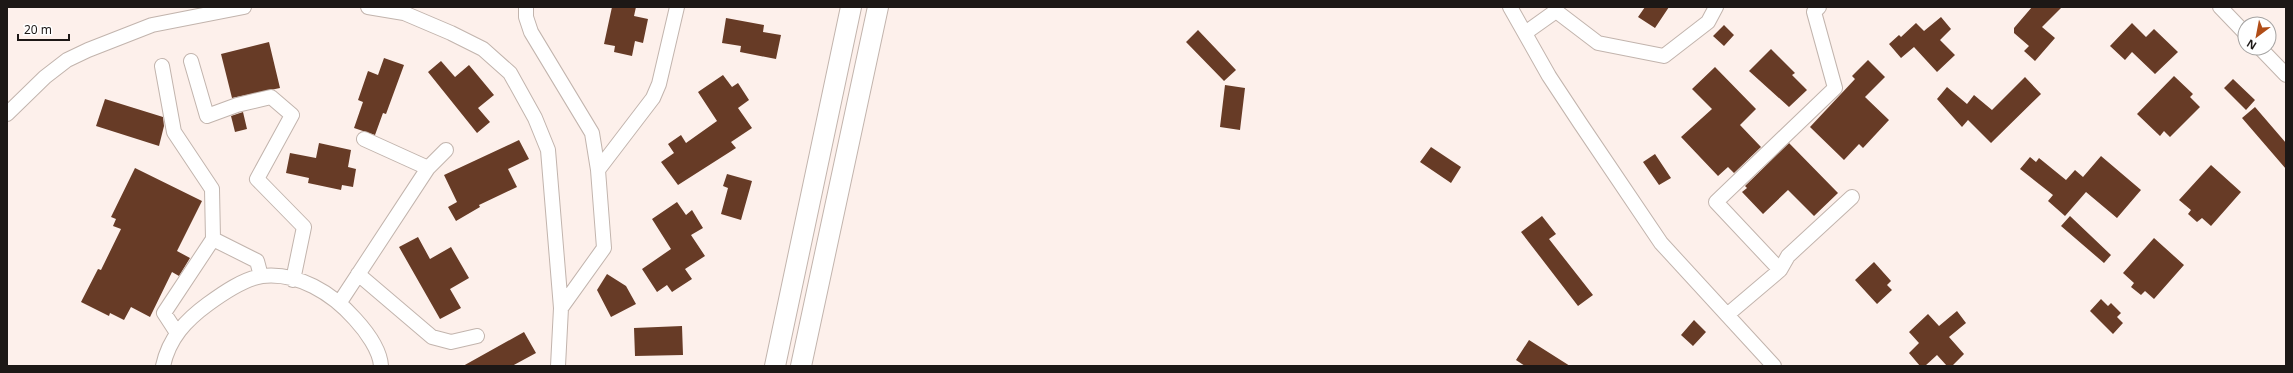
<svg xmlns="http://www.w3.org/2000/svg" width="2293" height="373" font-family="'Noto Sans',sans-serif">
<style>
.building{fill:#673b26}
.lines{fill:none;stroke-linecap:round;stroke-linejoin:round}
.street-casing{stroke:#c2b4ad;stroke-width:16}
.secondary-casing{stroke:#c2b4ad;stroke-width:22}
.street{stroke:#fff;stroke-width:14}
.secondary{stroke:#fff;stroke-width:20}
</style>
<rect width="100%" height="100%" fill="#fdf0eb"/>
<path class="building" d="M612 7H636L634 16 648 19 643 43 635 41 632 56 614 52 615 46 604 44Z
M1645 7H1669L1655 28 1638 17Z
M2032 7H2062L2042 27 2055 38 2035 61 2024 51 2029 46 2014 33V28Z
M1941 17 1951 29 1940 40 1955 55 1937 72 1914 47 1901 58 1889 44 1899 35 1901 37 1916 23 1924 31Z
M726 18 764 25 763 32 781 35 776 59 740 52 741 46 722 43Z
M2132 23 2146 37 2154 29 2178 52 2155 74 2132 52 2125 60 2110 46Z
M1724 25 1734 35 1724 46 1713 36Z
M1198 30 1236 70 1224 81 1186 42Z
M269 42 280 88 232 98 221 54Z
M1771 49 1795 73 1792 75 1807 90 1789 107 1749 71Z
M384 58 404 65 386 114 383 113 375 135 354 128 363 102 358 100 368 71 378 75Z
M1868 60 1885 77 1865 97 1889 120 1863 148 1859 144 1844 160 1810 127 1855 79 1852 76Z
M441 61 455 77 469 65 494 95 478 108 490 122 477 133 428 72Z
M1715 67 1756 109 1740 125 1761 147 1734 173 1728 167 1718 176 1681 137 1712 109 1692 89Z
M723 75 732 87 738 83 749 100 738 108 752 128 731 142 736 148 678 185 661 162 674 153 668 144 681 135 686 143 717 121 698 92Z
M2174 76 2193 94 2190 97 2200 107 2170 137 2164 131 2160 136 2137 114Z
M2025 77 2041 94 1991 143 1968 120 1962 127 1937 99 1947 87 1967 104 1974 95 1992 110Z
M2233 79 2255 100 2246 110 2224 88Z
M1225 85 1245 88 1240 130 1220 127Z
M105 99 163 117 164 126 159 146 96 126Z
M2255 107 2286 143V169L2242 118Z
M243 112 247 129 235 132 231 116Z
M519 140 529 159 508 169 517 187 479 205 480 207 456 221 448 207 457 202 444 175Z
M319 143 351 150 348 167 356 169 353 187 342 185 341 190 308 183 309 178 286 173 290 153 316 158Z
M1789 143 1838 193 1814 216 1788 190 1763 214 1742 192 1747 188 1745 186Z
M1431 147 1461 167 1451 183 1420 162Z
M1655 154 1671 178 1659 185 1643 162Z
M2101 156 2141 190 2117 218 2086 192 2065 216 2048 201 2053 195 2020 169 2030 157 2036 162 2039 158 2066 180 2075 170 2083 177Z
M2211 165 2241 192 2211 226 2202 218 2197 222 2188 214 2191 210 2179 200Z
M135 168 202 201 177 251 190 258 179 276 172 272 150 317 131 307 124 320 110 313 109 316 81 302 98 269 101 270 121 229 113 226 116 219 111 217Z
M727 174 752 181 741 220 721 214 728 188 723 186Z
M677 202 686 215 692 210 703 228 691 235 705 256 685 269 692 279 672 292 667 285 657 292 642 269 671 249 652 219Z
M1542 216 1556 234 1549 239 1593 295 1578 306 1521 232Z
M2070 216 2111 255 2104 263 2061 226Z
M418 237 430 259 451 247 469 278 450 289 461 308 440 319 399 247Z
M2154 238 2184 265 2154 299 2145 291 2141 295 2131 287 2134 283 2123 273Z
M1874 262 1891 281 1887 285 1892 290 1877 304 1855 280Z
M607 274 626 286 636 304 611 317 597 290Z
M2101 299 2108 306 2111 303 2121 313 2117 317 2123 323 2113 334 2090 311Z
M1957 311 1966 323 1949 337 1964 354 1952 366H1947L1937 355 1925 366H1920L1909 353 1919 343 1909 332 1928 314 1939 326Z
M1694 320 1706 332 1693 346 1681 335Z
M682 326 683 355 635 356 634 328Z
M524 332 536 353 512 366H463Z
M1529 340 1570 366H1525L1516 360Z"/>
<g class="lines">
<defs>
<path id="street" d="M368 7 404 13 451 33 483 49 510 73 535 118 548 150 561 308 558 366
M526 7V17L531 32 592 133 598 170 604 248 561 308
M1510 7 1549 76 1580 123 1661 243 1774 366
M2220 7 2245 33
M1525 33 1556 11 1598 43 1664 56 1708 22 1716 7
M2260 48 2286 75
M191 61 207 116 237 105 271 97 292 115 257 179 304 227 293 280
M162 66 174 132 212 189 213 239
M7 114 45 77 67 60 88 50 152 25 244 7
M364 139 428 168
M598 170 653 98 659 84 677 7
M1780 270 1788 256 1852 197
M358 274 432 337 451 342 477 336
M340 302 428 168 446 150
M1727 315 1780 270 1716 202 1835 88 1814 12 1819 7
M177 333 164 313 213 239 257 261 261 276
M163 366C169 338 186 320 208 304 223 293 243 279 262 276 298 272 332 293 355 319 366 331 380 350 381 366"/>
<path id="secondary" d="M775 366 851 7
M801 366 878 7"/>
</defs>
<use href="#street" class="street-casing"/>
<use href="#secondary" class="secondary-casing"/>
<use href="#street" class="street"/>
<use href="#secondary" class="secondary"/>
</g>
<rect width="2293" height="373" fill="none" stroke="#1d1816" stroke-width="16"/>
<g transform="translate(2257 36) rotate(212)"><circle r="19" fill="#ffffff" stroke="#a5a3a2"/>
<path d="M0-3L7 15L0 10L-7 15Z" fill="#b04d17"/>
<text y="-6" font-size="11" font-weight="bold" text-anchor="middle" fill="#1d1816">N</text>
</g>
<path d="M18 34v6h51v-6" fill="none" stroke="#1d1816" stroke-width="2"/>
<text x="24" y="34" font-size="12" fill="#1d1816" stroke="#ffffff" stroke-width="3" paint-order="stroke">20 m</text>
</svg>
